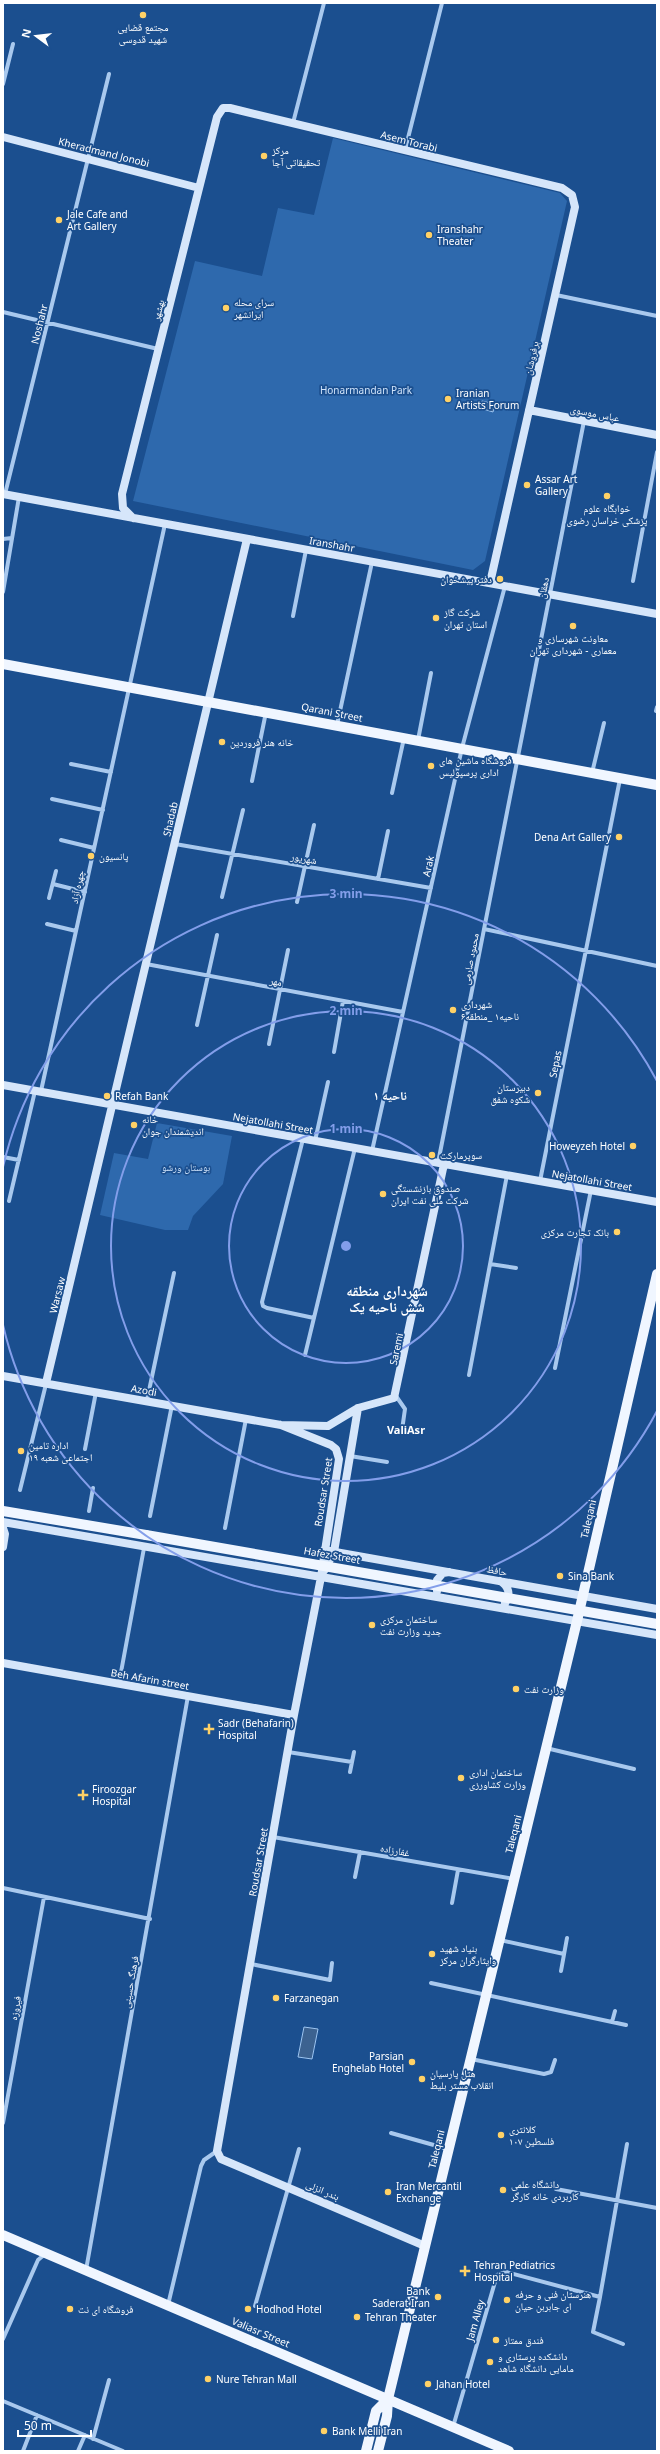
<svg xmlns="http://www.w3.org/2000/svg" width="660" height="2454" font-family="'Noto Sans','Noto Naskh Arabic',sans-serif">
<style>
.green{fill:#2e69ad}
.water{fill:#3c6290;stroke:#9cc4f0}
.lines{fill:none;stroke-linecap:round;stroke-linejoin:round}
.street{stroke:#a9c9ee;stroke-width:4}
.secondary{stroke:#d6e6fa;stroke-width:8}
.primary{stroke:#f0f6ff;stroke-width:10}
.primary-bridge{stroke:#f0f6ff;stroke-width:10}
.ring{fill:none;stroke:#839eea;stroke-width:2}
.poi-dot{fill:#ffd166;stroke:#1b4f8f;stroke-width:1.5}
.labels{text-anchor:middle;stroke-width:3.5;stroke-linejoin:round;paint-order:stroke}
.poi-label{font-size:10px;fill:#fff;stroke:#1b4f8f;text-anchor:start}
.street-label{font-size:10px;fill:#fff;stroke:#1b4f8f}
.park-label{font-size:10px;fill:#cfe3fa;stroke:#1b4f8f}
.neighbourhood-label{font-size:11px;font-weight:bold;fill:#fff;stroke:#1b4f8f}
.quarter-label{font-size:12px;font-weight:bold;fill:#fff;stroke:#1b4f8f}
.district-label{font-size:14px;font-weight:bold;fill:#fff;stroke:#1b4f8f}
.centre{fill:#839eea;stroke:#1b4f8f;stroke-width:2}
.ring-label{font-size:12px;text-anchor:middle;font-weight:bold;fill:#839eea;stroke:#1b4f8f;stroke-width:3.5;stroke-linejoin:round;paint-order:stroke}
</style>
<rect width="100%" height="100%" fill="#1b4f8f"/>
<path class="green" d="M333 138 560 193 567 201 485 561 473 570 133 501 195 261 262 276 278 208 314 215Z
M157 1123 232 1136 223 1184 193 1216 188 1230H165L100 1215 114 1153 148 1159Z"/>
<path class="water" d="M482 401 495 404 493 412 480 408Z
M304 2027 318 2029 312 2059 298 2057Z"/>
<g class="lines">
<path class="street" d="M3 84 13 44
M293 123 324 3
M405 150 442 3
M556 295 657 316
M3 312 158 349
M5 494 109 74
M3 539 12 538
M633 581 657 452
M3 592 19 497
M293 616 306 550
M656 711 657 707
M337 725 372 562
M418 740 431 673
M71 764 111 772
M592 773 604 723
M252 781 266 712
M392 793 404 738
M52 799 103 810
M61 840 94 848
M175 844 431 888
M378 879 388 831
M53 884 85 892
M222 897 243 810
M49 898 56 871
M297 902 314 825
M47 924 76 931
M484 929 657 966
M146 964 403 1012
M197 1025 217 935
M269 1044 288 950
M334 1052 343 1001
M41 1091 165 524
M303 1139 262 1302 263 1306 267 1308 314 1318
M315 1141 328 1082
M372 1151 462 748 505 586
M3 1157 19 1160
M438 1163 584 421
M540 1181 620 779
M9 1201 35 1091
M490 1264 516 1268
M305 1355 355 1148
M555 1368 591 1190
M469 1375 507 1175
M396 1396 405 1409 402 1430
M147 1400 174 1273
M85 1449 96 1392
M350 1456 387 1462
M20 1490 46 1384
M89 1511 93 1488
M150 1516 172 1405
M225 1528 246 1419
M119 1683 144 1548
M546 1748 634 1769
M288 1752 352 1762
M350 1772 354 1752
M273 1837 514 1879
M355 1877 360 1852
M3 1888 150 1919
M452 1903 458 1870
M500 1940 564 1954
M251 1964 330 1980 332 1963
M561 1971 567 1938
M431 1983 626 2025
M612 2022 615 2011
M471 2059 544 2074 551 2072 555 2060
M3 2123 44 1897
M391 2133 448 2149
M556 2189 657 2208
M86 2270 188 1696
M600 2297 593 2332 623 2344
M168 2305 201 2166 204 2160 217 2151
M255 2306 299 2149
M3 2339 38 2260 45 2254
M3 2401 123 2451
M453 2427 497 2275 506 2272 600 2297 627 2144
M93 2439 109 2380
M23 2451 37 2415
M78 2451 85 2435"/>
<path class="secondary" d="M3 137 199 188
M529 410 657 435
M3 494 657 614
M133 518 123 508 122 494 217 117 223 108H230L562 188 572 195 575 207 490 583
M3 1085 657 1202
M3 1376 281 1425 328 1426 358 1408 394 1398 444 1164
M46 1383 247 539
M281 1425 331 1445 336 1449 339 1459 321 1577 294 1715 217 2151 221 2159 425 2246
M3 1522 657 1635
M3 1528 5 1534 3 1547
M324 1550 657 1609
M324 1571 334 1552 358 1408
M500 1581C509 1586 511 1595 505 1603
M437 1591V1580L443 1573 449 1572
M3 1663 294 1715"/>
<path class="primary" d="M3 664 657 785
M3 1511 146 1535
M3 2235 509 2451
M366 2451 376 2411 388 2399
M378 2451 387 2416 388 2399 577 1621 657 1274"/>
<path class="primary-bridge" d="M146 1535 657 1624"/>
</g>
<g class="ring">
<circle cx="346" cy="1246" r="117"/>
<circle cx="346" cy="1246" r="235"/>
<path d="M657 1411A352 352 0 0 1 3 1325M3 1167A352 352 0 0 1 657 1081"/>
</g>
<g class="poi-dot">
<circle cx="143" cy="15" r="4"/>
<circle cx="264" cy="156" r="4"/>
<circle cx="59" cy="220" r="4"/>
<circle cx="429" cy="235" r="4"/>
<circle cx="226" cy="308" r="4"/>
<circle cx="448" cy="399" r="4"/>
<circle cx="527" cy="485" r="4"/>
<circle cx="607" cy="496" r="4"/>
<circle cx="500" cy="579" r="4"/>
<circle cx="436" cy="618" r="4"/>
<circle cx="573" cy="626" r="4"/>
<circle cx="222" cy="742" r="4"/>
<circle cx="431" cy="766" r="4"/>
<circle cx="619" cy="837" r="4"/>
<circle cx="91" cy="856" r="4"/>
<circle cx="453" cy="1010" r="4"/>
<circle cx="538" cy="1093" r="4"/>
<circle cx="107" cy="1096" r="4"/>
<circle cx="134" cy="1125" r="4"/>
<circle cx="633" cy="1146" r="4"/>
<circle cx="432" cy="1155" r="4"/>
<circle cx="383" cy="1194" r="4"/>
<circle cx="617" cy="1232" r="4"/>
<circle cx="21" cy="1451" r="4"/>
<circle cx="560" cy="1576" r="4"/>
<circle cx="372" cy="1625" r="4"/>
<circle cx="516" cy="1689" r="4"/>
<path d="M207 1723h4v4h4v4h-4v4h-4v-4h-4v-4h4z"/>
<circle cx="461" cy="1778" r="4"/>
<path d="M81 1789h4v4h4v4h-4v4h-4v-4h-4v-4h4z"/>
<circle cx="432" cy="1954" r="4"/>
<circle cx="276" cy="1998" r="4"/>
<circle cx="412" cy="2062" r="4"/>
<circle cx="422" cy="2079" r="4"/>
<circle cx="501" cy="2135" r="4"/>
<circle cx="503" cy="2190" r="4"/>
<circle cx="388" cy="2192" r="4"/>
<path d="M463 2265h4v4h4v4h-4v4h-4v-4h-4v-4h4z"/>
<circle cx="438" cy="2297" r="4"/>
<circle cx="507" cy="2300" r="4"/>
<circle cx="70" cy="2309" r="4"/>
<circle cx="248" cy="2309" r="4"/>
<circle cx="357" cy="2317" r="4"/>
<circle cx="496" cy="2340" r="4"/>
<circle cx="490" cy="2362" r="4"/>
<circle cx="208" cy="2379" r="4"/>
<circle cx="428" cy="2384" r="4"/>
<circle cx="324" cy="2431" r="4"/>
</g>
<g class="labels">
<g class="poi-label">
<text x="143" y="31" text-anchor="middle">مجتمع قضایی<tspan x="143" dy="12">شهید قدوسی</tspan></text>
<text x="272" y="154">مرکز<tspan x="272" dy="12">تحقیقاتی آجا</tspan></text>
<text x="67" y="218">Jale Cafe and<tspan x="67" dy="12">Art Gallery</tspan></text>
<text x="437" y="233">Iranshahr<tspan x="437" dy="12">Theater</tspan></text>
<text x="234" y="306">سرای محله<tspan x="234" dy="12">ایرانشهر</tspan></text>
<text x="456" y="397">Iranian<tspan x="456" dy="12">Artists Forum</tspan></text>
<text x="535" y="483">Assar Art<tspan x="535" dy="12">Gallery</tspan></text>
<text x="607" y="512" text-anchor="middle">خوابگاه علوم<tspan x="607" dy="12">پزشکی خراسان رضوی</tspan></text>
<text x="492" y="583" text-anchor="end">دفتر پیشخوان</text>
<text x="444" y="616">شرکت گاز<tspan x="444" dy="12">استان تهران</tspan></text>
<text x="573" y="642" text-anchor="middle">معاونت شهرسازی و<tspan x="573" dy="12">معماری - شهرداری تهران</tspan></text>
<text x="230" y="746">خانه هنر فروردین</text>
<text x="439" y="764">فروشگاه ماشین های<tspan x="439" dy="12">اداری پرسپولیس</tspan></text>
<text x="611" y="841" text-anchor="end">Dena Art Gallery</text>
<text x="99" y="860">پانسیون</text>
<text x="461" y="1008">شهرداری<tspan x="461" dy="12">ناحیه۱ _منطقه۶</tspan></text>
<text x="530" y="1091" text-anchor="end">دبیرستان<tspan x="530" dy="12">شکوه شفق</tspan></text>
<text x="115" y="1100">Refah Bank</text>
<text x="142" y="1123">خانه<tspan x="142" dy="12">اندیشمندان جوان</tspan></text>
<text x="625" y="1150" text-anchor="end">Howeyzeh Hotel</text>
<text x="440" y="1159">سوپرمارکت</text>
<text x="391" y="1192">صندوق بازنشستگی<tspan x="391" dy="12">شرکت ملی نفت ایران</tspan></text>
<text x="609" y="1236" text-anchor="end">بانک تجارت مرکزی</text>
<text x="29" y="1449">اداره تامین<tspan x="29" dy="12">اجتماعی شعبه ۱۹</tspan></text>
<text x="568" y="1580">Sina Bank</text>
<text x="380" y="1623">ساختمان مرکزی<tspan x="380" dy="12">جدید وزارت نفت</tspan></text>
<text x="524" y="1693">وزارت نفت</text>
<text x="218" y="1727">Sadr (Behafarin)<tspan x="218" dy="12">Hospital</tspan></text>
<text x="469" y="1776">ساختمان اداری<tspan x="469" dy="12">وزارت کشاورزی</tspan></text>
<text x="92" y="1793">Firoozgar<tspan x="92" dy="12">Hospital</tspan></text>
<text x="440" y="1952">بنیاد شهید<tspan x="440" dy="12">وایثارگران مرکز</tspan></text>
<text x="284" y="2002">Farzanegan</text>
<text x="404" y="2060" text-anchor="end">Parsian<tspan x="404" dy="12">Enghelab Hotel</tspan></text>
<text x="430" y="2077">هتل پارسیان<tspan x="430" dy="12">انقلاب مستر بلیط</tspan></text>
<text x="509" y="2133">کلانتری<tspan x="509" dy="12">۱۰۷ فلسطین</tspan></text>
<text x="511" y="2188">دانشگاه علمی<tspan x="511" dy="12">کاربردی خانه کارگر</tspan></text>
<text x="396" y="2190">Iran Mercantil<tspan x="396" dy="12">Exchange</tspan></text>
<text x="474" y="2269">Tehran Pediatrics<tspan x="474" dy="12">Hospital</tspan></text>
<text x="430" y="2295" text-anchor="end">Bank<tspan x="430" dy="12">Saderat Iran</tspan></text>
<text x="515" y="2298">هنرستان فنی و حرفه<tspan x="515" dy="12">ای جابربن حیان</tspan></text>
<text x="78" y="2313">فروشگاه ای نت</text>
<text x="256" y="2313">Hodhod Hotel</text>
<text x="365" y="2321">Tehran Theater</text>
<text x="504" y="2344">فندق ممتاز</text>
<text x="498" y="2360">دانشکده پرستاری و<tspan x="498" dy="12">مامایی دانشگاه شاهد</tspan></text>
<text x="216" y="2383">Nure Tehran Mall</text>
<text x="436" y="2388">Jahan Hotel</text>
<text x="332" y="2435">Bank Melli Iran</text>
</g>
<g class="street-label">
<text transform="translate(409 141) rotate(14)" y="4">Asem Torabi</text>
<text transform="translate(104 152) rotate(14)" y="4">Kheradmand Jonobi</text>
<text transform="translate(158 310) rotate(-76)" y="4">بهشهر</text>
<text transform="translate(39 324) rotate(-76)" y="4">Noshahr</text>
<text transform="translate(531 358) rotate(-77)" y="4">برفروشان</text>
<text transform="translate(595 413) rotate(11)" y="4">عباس موسوی</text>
<text transform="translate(332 544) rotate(10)" y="4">Iranshahr</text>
<text transform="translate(543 588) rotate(-79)" y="4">دهقان</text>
<text transform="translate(332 712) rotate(11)" y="4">Qarani Street</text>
<text transform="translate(170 819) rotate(-77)" y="4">Shadab</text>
<text transform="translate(304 858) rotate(10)" y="4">شهریور</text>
<text transform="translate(428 866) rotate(-77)" y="4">Arak</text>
<text transform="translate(77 887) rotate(-78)" y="4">چهره آزاد</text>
<text transform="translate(470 959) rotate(-79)" y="4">محمود صارمی</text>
<text transform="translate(276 981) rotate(11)" y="4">مهر</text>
<text transform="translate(555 1064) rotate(-79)" y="4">Sepas</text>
<text transform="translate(273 1123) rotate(10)" y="4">Nejatollahi Street</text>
<text transform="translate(592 1180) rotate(10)" y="4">Nejatollahi Street</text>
<text transform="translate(57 1295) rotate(-76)" y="4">Warsaw</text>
<text transform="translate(396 1349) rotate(-78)" y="4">Saremi</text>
<text transform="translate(144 1390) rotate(10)" y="4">Azodi</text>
<text transform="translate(323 1492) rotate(-81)" y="4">Roudsar Street</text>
<text transform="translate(588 1519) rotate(-77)" y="4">Taleqani</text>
<text transform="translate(332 1555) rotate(10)" y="4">Hafez Street</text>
<text transform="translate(497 1570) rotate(10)" y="4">حافظ</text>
<text transform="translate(150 1679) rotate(10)" y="4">Beh Afarin street</text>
<text transform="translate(513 1834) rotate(-76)" y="4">Taleqani</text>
<text transform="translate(395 1850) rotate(10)" y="4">غفارزاده</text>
<text transform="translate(258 1862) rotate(-80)" y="4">Roudsar Street</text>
<text transform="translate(130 1982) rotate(-80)" y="4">فرهنگ حسینی</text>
<text transform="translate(15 2008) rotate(-80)" y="4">فیروزه</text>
<text transform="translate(436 2149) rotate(-76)" y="4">Taleqani</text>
<text transform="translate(323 2190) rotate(23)" y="4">بندر انزلی</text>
<text transform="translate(475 2320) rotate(-74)" y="4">Jam Alley</text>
<text transform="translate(261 2332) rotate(23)" y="4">Valiasr Street</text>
</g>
<g class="park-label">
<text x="366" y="394">Honarmandan Park</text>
<text x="186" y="1171">بوستان ورشو</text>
</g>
<g class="neighbourhood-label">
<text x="406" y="1434">ValiAsr</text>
</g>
<g class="quarter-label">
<text x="390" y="1100">ناحیه ۱</text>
</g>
<g class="district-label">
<text x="387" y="1296">شهرداری منطقه<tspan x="387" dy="16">شش ناحیه یک</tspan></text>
</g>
</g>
<circle cx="346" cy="1246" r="6" class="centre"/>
<g class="ring-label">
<text x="346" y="898">3 min</text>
<text x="346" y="1015">2 min</text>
<text x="346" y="1133">1 min</text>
</g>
<rect width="660" height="2454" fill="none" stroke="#ffffff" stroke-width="8"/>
<g transform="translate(36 36) rotate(285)" stroke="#1b4f8f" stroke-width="3" paint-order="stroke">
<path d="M0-3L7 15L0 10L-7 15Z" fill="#ffffff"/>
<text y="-6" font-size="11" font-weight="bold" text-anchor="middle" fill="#ffffff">N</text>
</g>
<path d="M18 2430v6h73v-6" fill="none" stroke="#ffffff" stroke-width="2"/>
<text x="24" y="2430" font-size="12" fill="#ffffff" stroke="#1b4f8f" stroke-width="3" paint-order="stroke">50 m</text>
</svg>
